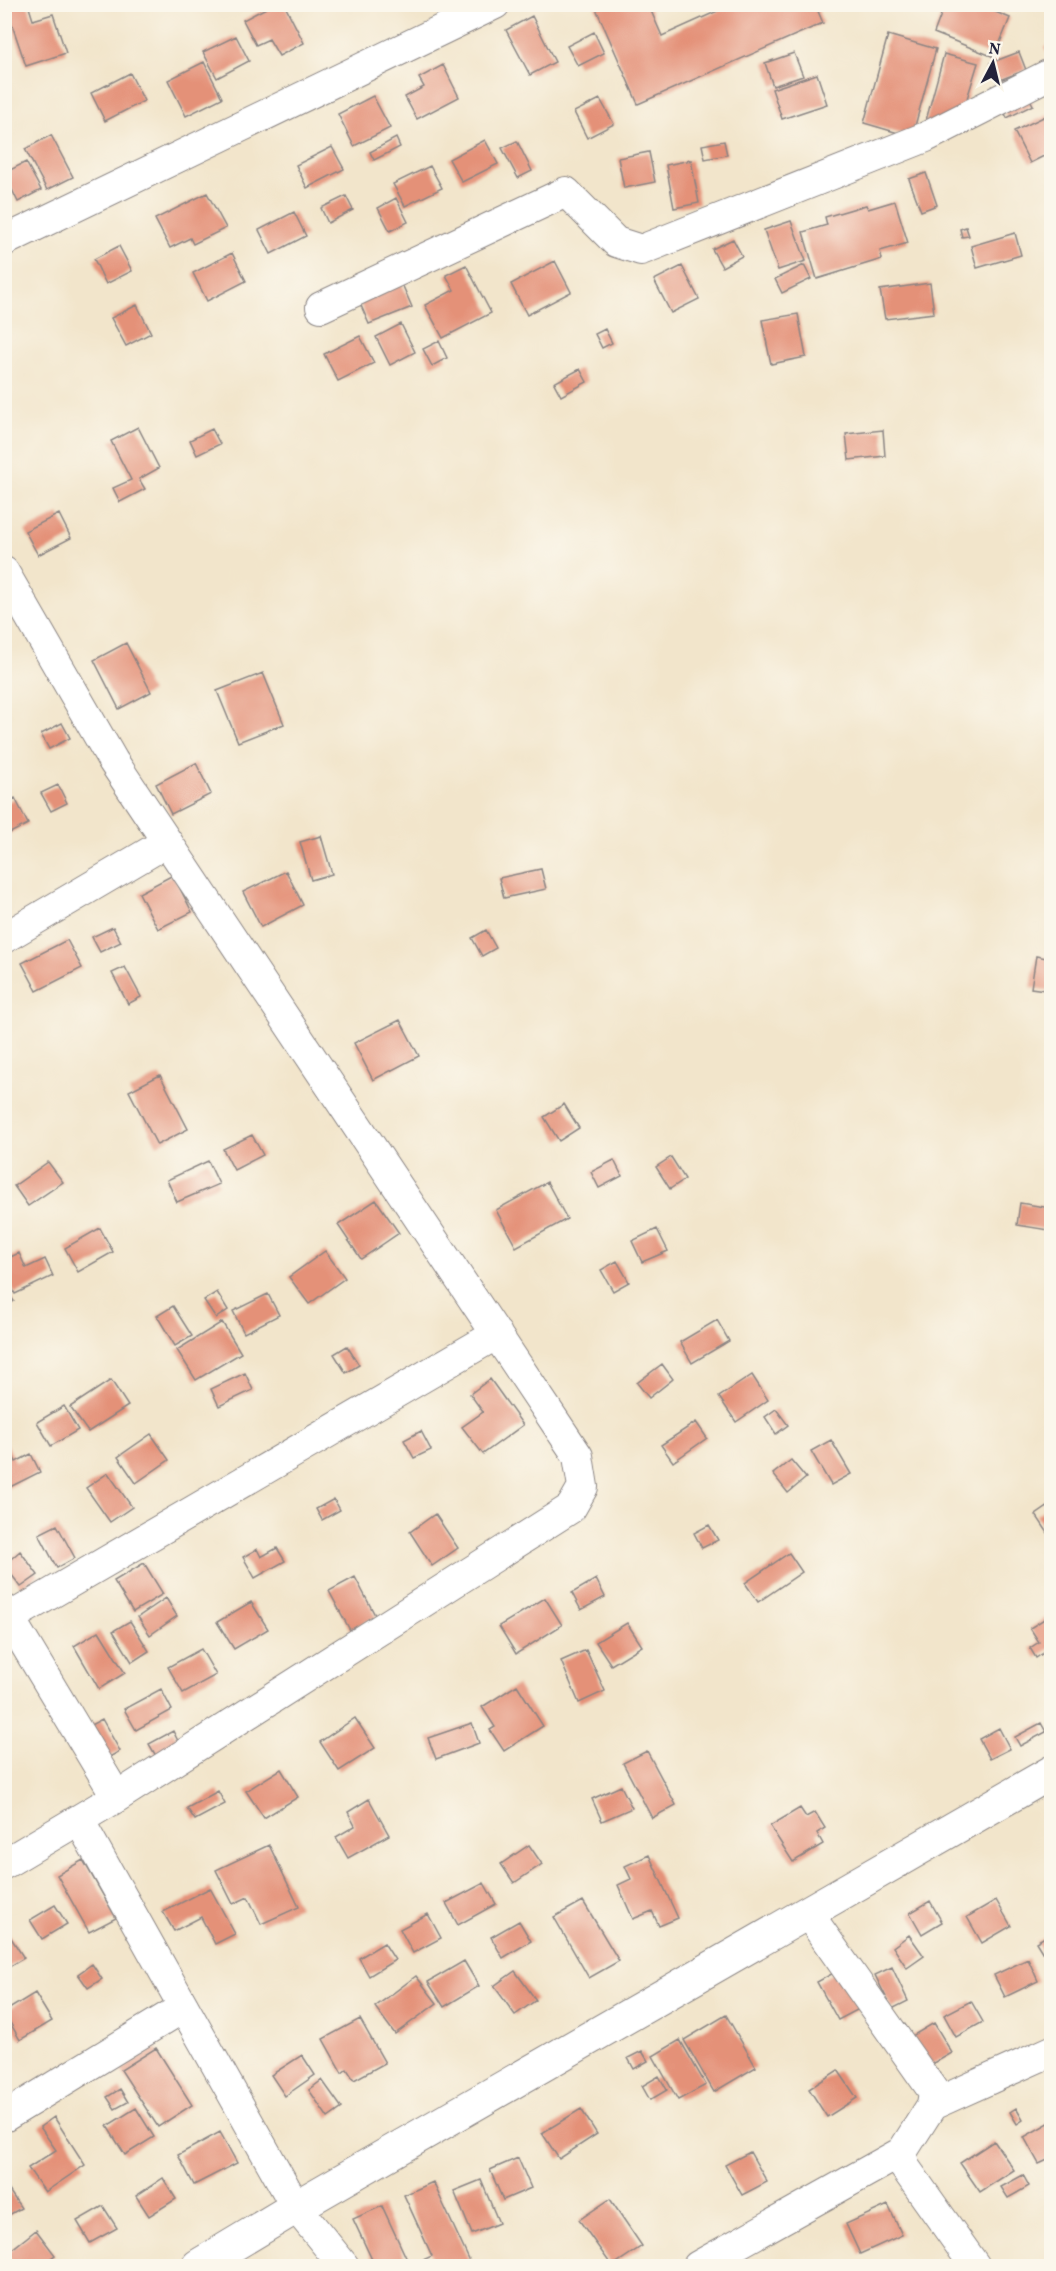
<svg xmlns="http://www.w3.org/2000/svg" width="1056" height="2271" font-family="Vollkorn,serif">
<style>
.building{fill:#e49178}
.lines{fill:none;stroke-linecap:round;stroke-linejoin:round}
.minor-casing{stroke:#8a8483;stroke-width:32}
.tertiary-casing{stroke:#8a8483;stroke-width:35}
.minor{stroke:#fff;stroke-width:30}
.tertiary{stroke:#fff;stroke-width:33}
</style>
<rect width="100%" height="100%" fill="#fbf7ec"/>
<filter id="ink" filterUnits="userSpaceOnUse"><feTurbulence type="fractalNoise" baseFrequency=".0167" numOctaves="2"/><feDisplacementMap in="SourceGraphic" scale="12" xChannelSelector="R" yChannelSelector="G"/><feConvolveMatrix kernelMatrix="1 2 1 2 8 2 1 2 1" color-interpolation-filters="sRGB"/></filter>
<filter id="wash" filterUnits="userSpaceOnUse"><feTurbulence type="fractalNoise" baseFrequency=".008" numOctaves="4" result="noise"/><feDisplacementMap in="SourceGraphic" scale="24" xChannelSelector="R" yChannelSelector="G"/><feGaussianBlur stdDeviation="1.35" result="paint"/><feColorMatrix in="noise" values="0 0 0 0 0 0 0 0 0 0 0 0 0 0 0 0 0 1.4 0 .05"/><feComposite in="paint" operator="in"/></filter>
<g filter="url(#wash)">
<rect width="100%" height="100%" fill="#f2e5cb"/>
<g id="blocks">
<path class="building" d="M5 4H28L33 20 53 14 66 53 26 66Z
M274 4H284L304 43 279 56 269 39 256 45 243 20Z
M594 4H648L662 36 733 4H815L823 23 638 104Z
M945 4H976L1010 18 994 57 934 33Z
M532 16 555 62 530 75 506 30Z
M594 32 604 53 578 66 567 46Z
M888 35 936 49 912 137 864 123Z
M236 36 249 61 217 78 203 52Z
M1052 43V60L1044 48Z
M1019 52 1026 70 997 81 990 63Z
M794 53 803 76 773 86 765 63Z
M944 54 978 63 961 118 925 124Z
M204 62 222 98 186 116 168 80Z
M443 65 459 97 417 119 405 97 424 87 419 78Z
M130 73 144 101 105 121 91 93Z
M817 74 827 104 782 119 772 89Z
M1025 90 1033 105 1007 118 1000 102Z
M373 96 390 128 354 146 338 114Z
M600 99 614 124 587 138 574 112Z
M1052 113V152L1030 163 1014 131Z
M51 135 73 177 47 190 25 149Z
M396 138 400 147 374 160 370 152Z
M485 140 498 164 462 182 449 159Z
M517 141 532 171 518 178 502 148Z
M724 141 727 155 705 159 702 145Z
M332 147 344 169 307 188 296 165Z
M649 152 655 182 624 188 618 158Z
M691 160 699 203 674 208 666 165Z
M26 162 41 190 18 202 4 173Z
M430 166 442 188 405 206 393 184Z
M926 173 937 205 921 211 909 179Z
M207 193 226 228 193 244 190 238 170 248 155 219Z
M346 196 353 210 328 223 321 208Z
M396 198 408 222 390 231 378 208Z
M895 201 908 243 880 251 882 259 817 279 803 232 827 225 825 217 866 205 868 209Z
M294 212 306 236 271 254 259 230Z
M791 221 806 261 778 270 764 230Z
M966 227 969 236 962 237 960 229Z
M1015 233 1021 255 977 268 971 246Z
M733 239 742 256 722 267 712 249Z
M119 246 132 271 106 284 94 259Z
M232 253 246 281 207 301 193 273Z
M555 261 571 292 527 315 511 284Z
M466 265 491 313 443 338 425 305 454 290 446 275Z
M804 265 811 279 782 293 775 279Z
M682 266 699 299 671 313 654 280Z
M930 283 934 313 885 319 880 290Z
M402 284 412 307 369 324 359 301Z
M137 305 151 333 126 346 111 318Z
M798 314 806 357 771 364 762 320Z
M401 324 415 352 390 365 376 337Z
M605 329 612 343 602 348 595 334Z
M360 336 374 363 338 381 324 354Z
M439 341 447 358 432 366 423 349Z
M580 369 587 382 561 396 554 383Z
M138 427 159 468 139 479 145 489 120 502 113 488 131 480 111 441Z
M212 429 220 444 197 455 190 440Z
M883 430 885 456 849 460 846 434Z
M59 514 71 538 38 555 25 531Z
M126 643 151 692 119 709 94 660Z
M263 673 284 724 238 742 217 691Z
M62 723 70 738 49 749 41 734Z
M196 763 211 794 171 814 156 784Z
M58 785 67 803 51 811 41 793Z
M15 798 28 824 4 836V804Z
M321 836 332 874 311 880 300 842Z
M541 869 546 889 504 898 499 878Z
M286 871 303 905 261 927 243 892Z
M173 875 192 912 158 929 139 893Z
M113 927 121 942 100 952 92 937Z
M486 930 496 948 482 956 472 938Z
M67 940 82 968 37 991 22 963Z
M1036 956 1052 959V991L1031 988Z
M125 967 141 997 128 1004 112 973Z
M400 1020 419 1056 373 1080 354 1043Z
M160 1075 188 1129 157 1145 129 1091Z
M564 1104 579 1128 559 1141 544 1117Z
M252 1135 263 1155 234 1170 223 1149Z
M671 1157 685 1179 670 1189 656 1167Z
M614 1160 622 1176 599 1188 591 1172Z
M208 1161 219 1184 177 1202 167 1180Z
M48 1162 63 1182 28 1206 14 1186Z
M547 1182 567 1219 516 1247 496 1210Z
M376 1200 399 1233 361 1259 338 1225Z
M1020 1203 1051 1208 1048 1230 1017 1225Z
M100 1228 113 1252 78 1272 65 1248Z
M657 1229 668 1251 642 1262 632 1241Z
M325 1251 345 1278 309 1304 289 1277Z
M19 1253 26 1268 45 1259 53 1276 15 1294 4 1271V1260Z
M617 1261 629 1282 613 1291 601 1270Z
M4 1288 14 1301 4 1308Z
M217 1292 228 1310 216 1318 204 1300Z
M268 1294 279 1315 244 1333 233 1311Z
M173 1306 192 1336 175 1346 157 1316Z
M717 1320 729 1341 692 1363 680 1342Z
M222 1322 241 1353 196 1380 177 1350Z
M347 1346 359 1365 346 1373 334 1354Z
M662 1364 673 1379 649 1398 637 1383Z
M245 1373 253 1390 219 1406 211 1389Z
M752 1375 768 1400 736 1422 719 1397Z
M490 1379 523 1425 483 1454 462 1427 483 1412 470 1394Z
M111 1380 128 1406 88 1432 70 1407Z
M64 1406 78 1430 51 1446 37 1422Z
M776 1409 788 1425 776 1434 765 1417Z
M696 1422 707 1438 673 1462 661 1445Z
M421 1431 431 1450 414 1458 404 1440Z
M151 1434 169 1460 136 1483 118 1457Z
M4 1439 16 1462 31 1454 40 1472 4 1490Z
M831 1440 851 1474 831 1485 811 1451Z
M791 1460 806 1478 788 1493 773 1474Z
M108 1473 132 1507 110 1522 86 1488Z
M334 1499 340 1510 322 1520 316 1509Z
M1052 1504V1531L1048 1533 1036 1515Z
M435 1514 458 1548 432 1566 410 1532Z
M57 1525 75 1558 57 1568 39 1534Z
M709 1525 718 1540 702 1548 694 1533Z
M277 1548 285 1561 255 1578 243 1557 257 1549 261 1557Z
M20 1551 38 1575 21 1587 4 1565Z
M789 1553 802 1572 758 1602 745 1583Z
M144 1563 163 1594 133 1612 114 1581Z
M355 1577 376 1617 350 1630 329 1591Z
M596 1579 605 1597 581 1610 572 1593Z
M166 1598 177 1616 150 1635 138 1617Z
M545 1598 562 1625 516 1654 499 1626Z
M251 1602 268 1629 234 1649 217 1622Z
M1052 1614V1647L1036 1658 1030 1648 1039 1642 1030 1628Z
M130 1621 149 1651 132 1662 113 1631Z
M627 1623 642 1646 611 1665 596 1642Z
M99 1631 125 1673 99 1689 74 1646Z
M201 1649 216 1675 183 1693 168 1667Z
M586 1650 605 1691 579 1703 561 1661Z
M517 1685 543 1726 504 1751 490 1730 495 1727 482 1707Z
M161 1689 172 1710 136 1730 124 1709Z
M355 1718 375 1748 339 1771 320 1742Z
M102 1719 120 1751 108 1758 85 1728Z
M472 1723 479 1743 436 1759 428 1738Z
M1041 1723 1046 1732 1020 1746 1015 1737Z
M999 1728 1010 1749 990 1759 979 1739Z
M173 1731 179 1743 156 1756 149 1744Z
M647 1751 676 1805 652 1818 623 1763Z
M281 1769 298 1797 264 1818 246 1791Z
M621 1786 632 1808 602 1821 592 1799Z
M218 1791 225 1804 195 1820 187 1808Z
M369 1799 389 1835 348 1858 336 1837 355 1826 348 1812Z
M800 1808 806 1817 815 1812 825 1828 817 1833 823 1844 793 1862 770 1826Z
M269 1845 299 1907 261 1924 248 1897 233 1904 216 1870Z
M529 1845 542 1864 514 1883 501 1864Z
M649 1855 678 1918 659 1926 652 1911 633 1919 618 1885 631 1879 625 1866Z
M83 1860 116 1918 89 1932 57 1875Z
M484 1883 496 1904 458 1925 446 1903Z
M210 1888 235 1934 215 1944 201 1917 174 1931 163 1912Z
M996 1900 1011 1926 982 1943 967 1917Z
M583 1901 619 1961 589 1978 554 1917Z
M930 1901 942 1922 922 1934 910 1913Z
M55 1905 67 1924 42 1939 30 1920Z
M428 1914 441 1938 413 1953 400 1929Z
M519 1921 531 1941 503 1958 491 1937Z
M4 1927 24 1958 4 1970Z
M1052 1933V1968L1036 1942Z
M909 1935 924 1956 907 1968 893 1947Z
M384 1943 395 1960 369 1976 359 1958Z
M1028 1959 1038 1981 1005 1997 994 1975Z
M464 1961 479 1986 444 2007 428 1982Z
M92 1964 102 1979 88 1988 78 1974Z
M892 1967 908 2001 892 2009 875 1975Z
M515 1971 536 2000 515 2015 494 1986Z
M837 1971 859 2009 838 2020 817 1982Z
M416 1976 437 2003 395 2034 375 2007Z
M35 1993 52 2021 20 2040 4 2012Z
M971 2001 983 2022 956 2037 944 2015Z
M726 2015 756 2067 714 2092 684 2040Z
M360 2019 385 2063 354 2080 347 2069 342 2073 323 2039Z
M934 2023 952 2053 929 2066 912 2036Z
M680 2040 706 2085 678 2100 653 2056Z
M156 2048 192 2105 158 2127 121 2070Z
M642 2051 648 2061 634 2069 628 2058Z
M302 2055 315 2075 285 2096 271 2075Z
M838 2070 857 2098 827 2117 809 2089Z
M659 2076 667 2090 650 2100 642 2086Z
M322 2080 342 2108 328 2118 309 2090Z
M120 2089 128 2102 115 2109 107 2097Z
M136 2108 154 2137 125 2155 107 2126Z
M1016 2108 1023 2120 1017 2124 1010 2112Z
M581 2109 597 2134 559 2159 542 2133Z
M54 2117 85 2165 45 2192 28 2168 56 2150 40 2127Z
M1052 2121V2158L1039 2164 1024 2137Z
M220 2132 237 2163 194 2185 178 2155Z
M994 2141 1014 2170 980 2192 960 2163Z
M750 2152 767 2182 742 2195 725 2165Z
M518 2158 531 2188 503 2200 490 2170Z
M1023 2175 1029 2186 1008 2198 1001 2187Z
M163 2178 176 2199 149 2216 136 2196Z
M481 2180 499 2223 472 2234 454 2191Z
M433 2182 470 2262 459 2266H375L353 2219 382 2206 410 2266 432 2256 404 2195Z
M4 2183 21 2208 4 2218Z
M610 2199 642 2246 612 2266 579 2220Z
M888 2205 902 2235 860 2254 846 2224Z
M103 2206 117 2228 90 2243 77 2221Z
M36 2230 55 2255 40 2266H15L6 2254Z"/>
</g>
</g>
<g filter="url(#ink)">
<use href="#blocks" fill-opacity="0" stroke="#8a8483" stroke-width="1.5"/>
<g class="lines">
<defs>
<path id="minor" d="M4 241 495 4
M321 307 566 192 616 242 641 250 926 137 1052 73
M4 572 113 761 578 1456 583 1487 571 1508 117 1797 4 1864
M4 938 167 842
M4 1609 117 1797
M4 1621 497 1334
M79 1820 296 2207 344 2266
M807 1912 934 2092 932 2105 902 2152 904 2166 975 2266
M932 2105 1052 2051
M4 2117 184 2007
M698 2266 902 2152"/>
<path id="tertiary" d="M198 2266 296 2207 1052 1772"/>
</defs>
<use href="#minor" class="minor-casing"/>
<use href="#tertiary" class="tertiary-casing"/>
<use href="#minor" class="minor"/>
<use href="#tertiary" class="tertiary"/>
</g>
</g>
<rect width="1056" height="2271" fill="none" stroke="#fbf7ec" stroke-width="24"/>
<g transform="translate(993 63) rotate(7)" stroke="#fbf7ec" stroke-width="4.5" paint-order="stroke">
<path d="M0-4.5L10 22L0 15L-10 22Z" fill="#22223b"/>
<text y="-9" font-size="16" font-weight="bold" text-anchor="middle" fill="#22223b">N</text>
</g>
</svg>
